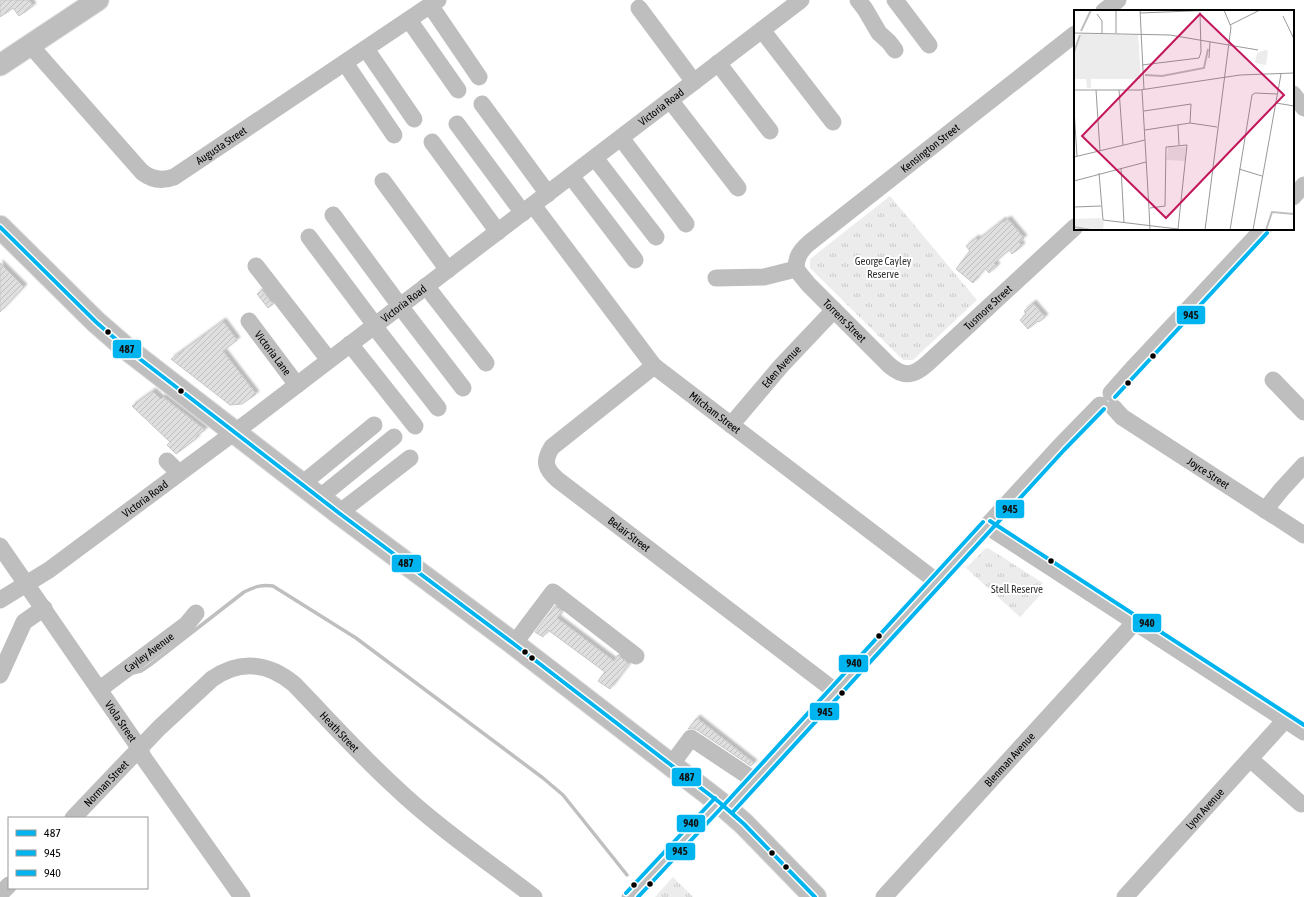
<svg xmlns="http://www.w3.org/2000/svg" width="1304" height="897" font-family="'Asap Condensed',sans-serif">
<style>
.park{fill:url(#park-tufts)}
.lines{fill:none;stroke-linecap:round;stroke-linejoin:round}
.stream{stroke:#bfbfbf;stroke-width:3.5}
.building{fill:url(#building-hatch);stroke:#c7c7c7;filter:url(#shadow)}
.major-casing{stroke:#dbdbdb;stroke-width:23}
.highway-casing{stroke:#dbdbdb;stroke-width:24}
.minor{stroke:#bebebe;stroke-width:17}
.major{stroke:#bebebe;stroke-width:21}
.highway{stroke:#bebebe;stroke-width:22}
.bus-1-casing{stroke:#fff;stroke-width:7}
.bus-2-casing{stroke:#fff;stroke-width:7}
.bus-3-casing{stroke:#fff;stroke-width:7}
.bus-1{stroke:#00b5ef;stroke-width:4}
.bus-2{stroke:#00b5ef;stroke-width:4}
.bus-3{stroke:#00b5ef;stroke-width:4}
.bus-dot{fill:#000;stroke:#fff;stroke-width:1.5}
.labels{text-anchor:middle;stroke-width:4;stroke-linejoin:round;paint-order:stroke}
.street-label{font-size:11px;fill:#000;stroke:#fff}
.park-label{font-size:11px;fill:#333;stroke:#fff}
.inset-river{fill:none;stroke:#bfbfbf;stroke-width:2}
.inset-road{fill:none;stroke:#999;stroke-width:1}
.view{fill:#c2185b;fill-opacity:0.15;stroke:#c2185b;stroke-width:2}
.inset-edge{fill:none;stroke:#000;stroke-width:2}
.line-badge{stroke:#fff;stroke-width:1.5}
.pale-badge-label{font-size:11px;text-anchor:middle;font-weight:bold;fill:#111}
</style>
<defs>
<pattern id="park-tufts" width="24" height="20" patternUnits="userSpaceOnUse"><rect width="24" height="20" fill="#ececec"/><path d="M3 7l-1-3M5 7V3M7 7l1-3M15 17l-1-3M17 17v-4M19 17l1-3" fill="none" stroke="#c9c9c9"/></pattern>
<pattern id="building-hatch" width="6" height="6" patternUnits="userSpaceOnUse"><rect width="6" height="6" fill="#dfdfdf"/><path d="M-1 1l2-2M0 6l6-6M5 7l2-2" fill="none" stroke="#bebebe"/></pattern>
<filter id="shadow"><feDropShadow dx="3" dy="-3" stdDeviation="1" flood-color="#0004"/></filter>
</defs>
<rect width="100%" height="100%" fill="#fff"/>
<path class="park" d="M890 196 977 300 913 360H903L810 268V259Z
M988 548 1043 583 1039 587 1044 591 1020 617 966 568 985 549Z
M673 877 693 897H655Z"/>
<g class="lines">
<path class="stream" d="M133 673 141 671 150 665 244 592C254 587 262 584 273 586L356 638 543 778 563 795 627 875"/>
</g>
<path class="building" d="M0 0H29L33 6 19 16 13 8 0 17Z
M1008 219 1024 238 1019 242 1022 246 1012 254 1009 250 994 263 997 266 989 273 985 268 973 283 956 269 970 251 966 246 976 238 978 240 1003 220 1004 222Z
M0 263 24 287 0 312Z
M262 290 273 304 268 308 257 294Z
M1033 303 1045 317 1039 322 1038 321 1028 329 1020 320 1026 314 1024 311Z
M223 321 237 340 223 351 256 394 242 404 230 405 171 359Z
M153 391 161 399 163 397 205 430 196 436 197 438 176 454 167 445 170 442 132 406Z
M555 606 562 611 557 618 614 661 618 655 629 664 610 689 598 681 605 672 548 630 543 637 535 632Z
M697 718 754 763 751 766 697 730 692 728 688 729Z"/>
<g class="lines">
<defs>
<path id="major" d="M0 65 98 0"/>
<path id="highway" d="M0 227 96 322 127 349 339 513 514 644 719 802 744 824 815 897"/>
</defs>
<use href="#major" class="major-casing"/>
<use href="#highway" class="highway-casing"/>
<g class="minor">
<path d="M858 0 865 9 879 33 889 42 895 50"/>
<path d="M895 0 929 45"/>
<path d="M430 5 479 77"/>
<path d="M639 8 694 82"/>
<path d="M1104 11 1118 0"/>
<path d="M409 20 458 90"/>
<path d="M762 30 833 122"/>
<path id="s1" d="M30 45 142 172C152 180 163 181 174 177L438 0"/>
<path d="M366 49 414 119"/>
<path d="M345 63 394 135"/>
<path d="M718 63 770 131"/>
<path d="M1293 94 1304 108"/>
<path d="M670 100 738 188"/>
<path d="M482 104 548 194"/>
<path d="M457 124 523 213"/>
<path d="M621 138 686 224"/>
<path d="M432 142 498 232"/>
<path d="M595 158 656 237"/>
<path d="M571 176 635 260"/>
<path d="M383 181 448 270"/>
<path d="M1293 197 1304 185"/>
<path id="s2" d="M533 205 654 366 936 581"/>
<path d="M333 215 400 306 463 388"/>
<path d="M309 237 375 325"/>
<path d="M256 266 329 360"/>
<path id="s3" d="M796 269 808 284 889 365C904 378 914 376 928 363L1075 227"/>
<path id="s4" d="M796 269C796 257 800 251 809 243L1075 34"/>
<path d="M716 278 764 277 796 269"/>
<path d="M426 286 486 363"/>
<path id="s5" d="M249 321 297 385"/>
<path d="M374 326 438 408"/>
<path d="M350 344 415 426"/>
<path id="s6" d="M654 366 552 447C543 461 545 469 558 480L835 691"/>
<path d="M1273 380 1304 412"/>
<path d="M1111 393 1134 367 1263 229"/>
<path id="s7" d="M1114 408 1122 417 1304 535"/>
<path id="s8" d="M731 425 781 366 834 310"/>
<path d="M167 461 179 473"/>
<path d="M302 484 374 425"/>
<path d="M319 498 394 437"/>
<path d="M1265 510 1281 490 1304 465"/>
<path d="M339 513 410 458"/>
<path d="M987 526 1304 732"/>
<path id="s9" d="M0 546 140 749 143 757 242 897"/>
<path id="s10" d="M0 600 49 570 251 420 801 0"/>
<path d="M514 644 553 592 636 656"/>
<path d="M0 675 24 622 44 608"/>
<path id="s11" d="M100 689 187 624 196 613"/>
<path d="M1250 759 1301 804"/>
<path d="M671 765 691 738 754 780"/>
<path d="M728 809 1060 446 1100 405"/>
<path id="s12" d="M73 818 159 728 212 679C240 659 269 663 294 684 327 718 359 754 394 786 437 827 487 861 534 897"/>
<path d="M0 894 9 885"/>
<path d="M630 897 719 802"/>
<path id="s13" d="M884 897 1135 622"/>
<path id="s14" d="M1125 897 1285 720"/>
</g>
<use href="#major" class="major"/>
<use href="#highway" class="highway"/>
<defs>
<path id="bus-1" d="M0 227 96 322 127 349 339 513 514 644 719 802 744 824 815 897"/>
<path id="bus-2" d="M1115 397 1267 233
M732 813 1064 450 1104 409
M638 897 723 806"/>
<path id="bus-3" d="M990 521 1304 725
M724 805 983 522
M626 893 715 798"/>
</defs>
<use href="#bus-1" class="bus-1-casing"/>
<use href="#bus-2" class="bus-2-casing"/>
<use href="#bus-3" class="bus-3-casing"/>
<use href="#bus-1" class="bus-1"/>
<use href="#bus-2" class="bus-2"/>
<use href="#bus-3" class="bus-3"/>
</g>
<g class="bus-dot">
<circle cx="108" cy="332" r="3.5"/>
<circle cx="1153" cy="356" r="3.5"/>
<circle cx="1128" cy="383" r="3.5"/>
<circle cx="181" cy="391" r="3.5"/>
<circle cx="1051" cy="561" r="3.5"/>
<circle cx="879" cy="636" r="3.5"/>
<circle cx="525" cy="652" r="3.5"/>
<circle cx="532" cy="658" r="3.5"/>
<circle cx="842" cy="693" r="3.5"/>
<circle cx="772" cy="853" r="3.5"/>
<circle cx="786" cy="867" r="3.5"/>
<circle cx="650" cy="884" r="3.5"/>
<circle cx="634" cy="885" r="3.5"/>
</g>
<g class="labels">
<g class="street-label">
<text dy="4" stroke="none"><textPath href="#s10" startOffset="825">Victoria Road</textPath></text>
<text dy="4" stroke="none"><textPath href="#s1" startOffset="260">Augusta Street</textPath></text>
<text dy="4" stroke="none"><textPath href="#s4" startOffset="184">Kensington Street</textPath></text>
<text dy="4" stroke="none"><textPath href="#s10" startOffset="501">Victoria Road</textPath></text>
<text dy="4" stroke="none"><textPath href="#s3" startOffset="260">Tusmore Street</textPath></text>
<text dy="4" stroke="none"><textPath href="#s3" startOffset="71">Torrens Street</textPath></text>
<text dy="4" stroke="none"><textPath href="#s5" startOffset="40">Victoria Lane</textPath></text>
<text dy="4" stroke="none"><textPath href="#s8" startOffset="77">Eden Avenue</textPath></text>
<text dy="4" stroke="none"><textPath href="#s2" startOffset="278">Mitcham Street</textPath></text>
<text dy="4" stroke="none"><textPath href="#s7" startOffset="115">Joyce Street</textPath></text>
<text dy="4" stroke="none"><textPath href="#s10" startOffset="177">Victoria Road</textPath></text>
<text dy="4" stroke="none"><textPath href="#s6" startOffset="258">Belair Street</textPath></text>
<text dy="4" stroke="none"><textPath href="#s11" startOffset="61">Cayley Avenue</textPath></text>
<text dy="4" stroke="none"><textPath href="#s9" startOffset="213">Viola Street</textPath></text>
<text dy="4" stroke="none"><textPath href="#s12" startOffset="352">Heath Street</textPath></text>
<text dy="4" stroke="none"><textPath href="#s13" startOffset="186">Blenman Avenue</textPath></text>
<text dy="4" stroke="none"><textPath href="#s12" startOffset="48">Norman Street</textPath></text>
<text dy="4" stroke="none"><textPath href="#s14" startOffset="119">Lyon Avenue</textPath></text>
</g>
<g class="park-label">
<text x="883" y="265">George Cayley<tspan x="883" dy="13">Reserve</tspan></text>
<text x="1017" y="593">Stell Reserve</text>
</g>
</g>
<g transform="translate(1074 10)">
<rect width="220" height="220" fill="#fff"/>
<path d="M191 40 194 41 192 55 181 53 183 43Z" fill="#ececec"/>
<path d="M7 24 64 25 67 69H17V78H13L12 69H0V43ZM94 137H112L111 151 93 150ZM26 208 30 212 29 220 0 216V209Z" fill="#ececec"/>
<path d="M44 29 55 31 61 39V32H65V47L61 48 55 59 43 63 35 56 33 45 34 37ZM7 30H17V49L7 50ZM20 30H30V50H20ZM11 53H30V64H11Z" fill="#ececec"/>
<path class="inset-river" d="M7 21 17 0M0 42 6 25M71 65 88 66 130 58 134 39M0 217 18 220M192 220 198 202 220 204"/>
<path class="inset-road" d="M42 0V23M66 0 70 80M66 3 142 0M23 4 28 11V23M209 6 220 29M156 15 186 0M0 23 96 25 184 40M135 48 136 32M68 55 125 48 127 42 126 2M0 80H66L166 65 220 63M22 80 26 141M45 80 49 135M68 80 75 199M202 93 220 96M0 99 3 146M70 101 117 94 116 113M104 115 105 135M71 120 116 113 143 117M0 147 71 130M47 158 50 213M165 159 188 166M25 163 29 210 104 219 113 135 92 137 91 196 76 198M0 171 72 152M0 197 27 196M75 199 76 220M131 220 157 17 150 0M156 220 178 85 181 83 203 84M179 220 207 64"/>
<path class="view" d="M126 4 210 85 92 208 8 126Z"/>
<rect width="220" height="220" class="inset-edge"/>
</g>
<g class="line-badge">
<rect x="1176" y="305" width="30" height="20" rx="4" fill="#00b5ef"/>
<rect x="112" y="339" width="30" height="20" rx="4" fill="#00b5ef"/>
<rect x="995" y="499" width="30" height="20" rx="4" fill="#00b5ef"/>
<rect x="391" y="554" width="31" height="19" rx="4" fill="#00b5ef"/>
<rect x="1132" y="613" width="30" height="20" rx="4" fill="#00b5ef"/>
<rect x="838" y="654" width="31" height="19" rx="4" fill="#00b5ef"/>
<rect x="809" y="702" width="31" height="19" rx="4" fill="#00b5ef"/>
<rect x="671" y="767" width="31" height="20" rx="4" fill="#00b5ef"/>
<rect x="676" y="814" width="30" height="19" rx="4" fill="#00b5ef"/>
<rect x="665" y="842" width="31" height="19" rx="4" fill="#00b5ef"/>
</g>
<g class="pale-badge-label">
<text x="1191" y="319">945</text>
<text x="127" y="353">487</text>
<text x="1010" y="513">945</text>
<text x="406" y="567">487</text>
<text x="1147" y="627">940</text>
<text x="854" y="667">940</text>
<text x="825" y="716">945</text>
<text x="687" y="781">487</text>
<text x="691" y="827">940</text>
<text x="680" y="855">945</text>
</g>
<rect x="8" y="817" width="140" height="72" fill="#ffffff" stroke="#999999"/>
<rect x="16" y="830" width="20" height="6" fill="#00b5ef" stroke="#999999"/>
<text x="44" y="837" font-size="12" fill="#000000">487</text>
<rect x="16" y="850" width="20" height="6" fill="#00b5ef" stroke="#999999"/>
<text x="44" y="857" font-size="12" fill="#000000">945</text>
<rect x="16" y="870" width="20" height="6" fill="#00b5ef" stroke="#999999"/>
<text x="44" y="877" font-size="12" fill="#000000">940</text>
</svg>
